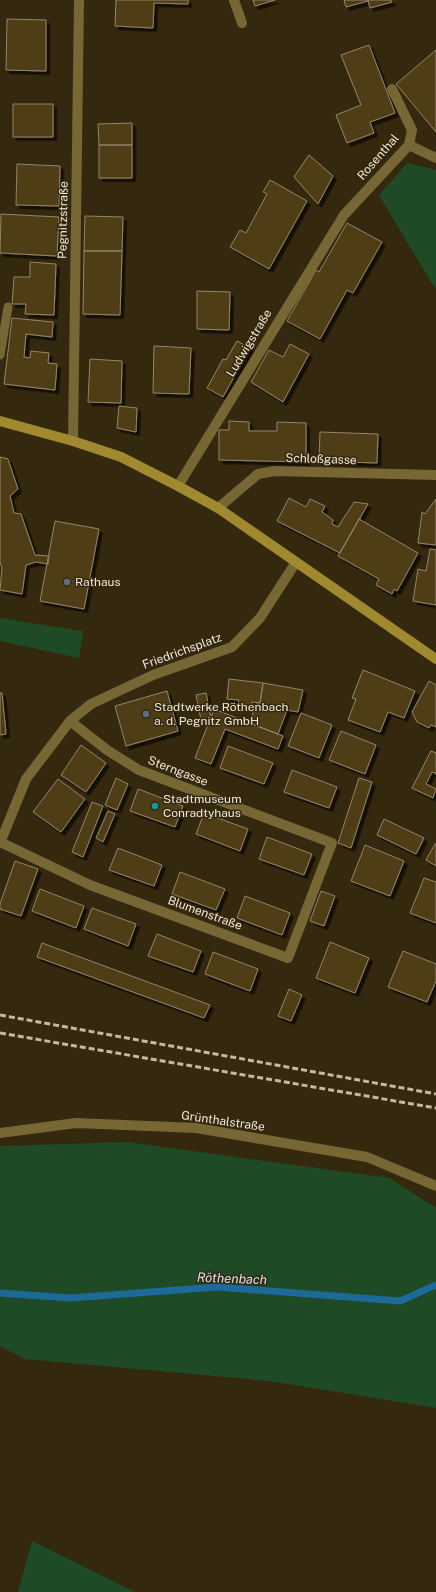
<svg xmlns="http://www.w3.org/2000/svg" width="436" height="1592" font-family="'Public Sans',sans-serif">
<style>
.green{fill:#1e4a25}
.lines{fill:none;stroke-linecap:round;stroke-linejoin:round}
.stream{stroke:#1d6997;stroke-width:7}
.building{fill:#503d15;stroke:#93856a;filter:url(#shadow)}
.lane{stroke:#766734;stroke-width:9}
.street{stroke:#766734;stroke-width:10}
.secondary{stroke:#a18930;stroke-width:10}
.rail{stroke:#c2b9a8;stroke-width:3;stroke-dasharray:6 3;stroke-linecap:butt}
.service-dot{fill:#5c6f8a;stroke:#34280f;stroke-width:1.5}
.culture-dot{fill:#0f9aa8;stroke:#34280f;stroke-width:1.5}
.labels{text-anchor:middle;stroke-width:3;stroke-linejoin:round;paint-order:stroke}
.street-label{font-size:12px;fill:#efe8d9;stroke:#34280f}
.poi-label{font-size:12px;fill:#efe8d9;stroke:#34280f;text-anchor:start}
.water-label{font-size:13px;font-style:italic;fill:#d0e2ef;stroke:#34280f}
</style>
<defs>
<filter id="shadow"><feDropShadow dx="3.5" dy="3.5" stdDeviation="0" flood-color="#0009"/></filter>
</defs>
<rect width="100%" height="100%" fill="#34280f"/>
<path class="green" d="M407 163 436 170V286L434 287 379 195Z
M0 618 83 631 79 658 0 641Z
M127 1142 390 1178 436 1208V1408L269 1381 24 1359 0 1346V1146Z
M32 1541 135 1592H18Z"/>
<g class="lines">
<path class="stream" d="M0 1293 70 1298 218 1287 400 1301 436 1285"/>
</g>
<path class="building" d="M116 0H188V4L154 3 153 28 115 26Z
M253 0H275L255 6Z
M344 0H368V1L346 7Z
M368 0H391L392 2 370 8Z
M7 19 46 20V71L6 70Z
M369 45 395 113 370 122 374 133 347 143 336 115 361 105 341 55Z
M436 50V132L396 84Z
M13 104H53V137H13Z
M132 123V145H99L98 124Z
M99 145H132V178H99Z
M309 155 333 176 318 204 294 177Z
M17 164 60 166 59 206 16 205Z
M270 180 307 201 269 269 230 247 240 230 246 233 267 194 263 192Z
M1 214 59 217 57 256 0 253Z
M85 216 123 217 122 251H84Z
M347 223 382 242 353 293 347 290 320 339 287 321 316 270 319 272Z
M84 251H122L120 315 83 314Z
M30 262 56 264 54 315 25 314 26 304H12L14 277H30Z
M197 291 230 292 229 330 197 329Z
M12 318 53 322 52 337 26 334 24 357 30 358 31 351 49 353 48 363 57 364 55 390 4 384Z
M237 341 250 348 223 397 207 388 223 359 226 360Z
M290 344 309 354 283 402 251 382 269 350 283 357Z
M154 346 191 348 189 394 153 393Z
M90 359 122 361 121 403 88 402Z
M119 406 137 408 136 432 117 428Z
M229 421 249 422V431H277V422L306 423V462L219 460V430H229Z
M320 432 378 434 377 463 319 461Z
M0 457 8 459 18 489 10 496 14 513 21 514 35 555 49 556 48 564 36 562 26 565 22 594 0 590 2 568 0 562Z
M289 498 306 507 310 499 325 506 322 512 333 520 332 524 338 527 354 502 368 504 340 553 277 521Z
M436 499V545L418 543 422 512 425 514Z
M359 519 418 553 397 591 394 589 392 594 376 585 379 579 338 556Z
M55 521 99 529 84 609 40 601Z
M430 549 436 550V605L413 601 418 569 426 571Z
M363 670 415 691 404 718 388 712 380 732 348 720 356 699 352 698Z
M229 679 263 683 260 703 252 702 251 707 238 705 239 700 227 699Z
M429 681 436 685V727L431 725 429 728 417 722 412 712Z
M263 683 303 690 298 712 287 710 278 734 249 723 257 703H260Z
M167 691 178 731 126 746 115 706Z
M0 693H2L6 734 0 735Z
M206 693 211 718 201 720 196 695Z
M214 709 283 736 278 749 225 729 211 764 195 758Z
M301 713 332 725 319 758 288 746Z
M341 731 376 745 365 774 329 760Z
M81 745 106 763 86 792 61 775Z
M228 746 273 763 264 784 220 768Z
M431 751 436 753V774L432 772 426 784 436 789 433 798 412 788Z
M292 770 337 787 329 808 284 792Z
M116 778 128 784 117 810 105 805Z
M359 778 372 782 351 848 338 843Z
M58 779 85 799 61 832 33 812Z
M138 789 183 806 175 827 130 811Z
M92 802 103 806 83 857 72 852Z
M108 811 115 814 103 842 96 838Z
M204 813 248 829 240 851 196 834Z
M384 819 424 838 416 854 377 835Z
M267 837 312 854 304 875 259 859Z
M435 844H436V866L426 860Z
M365 845 404 861 390 896 351 881Z
M118 848 162 865 154 886 109 870Z
M15 861 38 869 21 916 0 909V904Z
M180 872 225 889 216 910 172 894Z
M424 878 436 882V923L410 913Z
M40 889 84 906 76 928 32 911Z
M321 891 335 896 324 926 310 921Z
M245 896 290 913 282 935 237 918Z
M92 908 136 924 128 946 84 929Z
M157 934 201 951 193 972 148 956Z
M330 942 369 958 355 993 316 978Z
M42 943 210 1005 204 1018 37 957Z
M403 951 436 964V981L427 1002 388 987Z
M213 952 258 969 250 991 205 974Z
M289 989 302 995 291 1021 278 1016Z"/>
<g class="lines">
<path class="lane" d="M0 355 8 307"/>
<path class="street" d="M234 0 242 23
M409 145 436 158
M73 441 79 0
M178 486 344 215 409 145 412 130 392 89
M218 508 258 474 275 471 436 475
M0 842 90 885 288 958 332 843 139 770 107 750 70 721
M0 843 26 779 70 721 91 704 153 675 232 647 260 618 296 562
M0 1133 76 1123 196 1128 367 1157 436 1186"/>
<path class="secondary" d="M0 421 73 441 121 457 178 486 218 508 436 659"/>
<path class="rail" d="M0 1015 436 1094
M0 1033 436 1108"/>
</g>
<g class="service-dot">
<circle cx="67" cy="582" r="4"/>
<circle cx="146" cy="714" r="4"/>
</g>
<circle class="culture-dot" cx="155" cy="806" r="4"/>
<g class="labels">
<g class="street-label">
<text transform="translate(378 157) rotate(-49)" y="4">Rosenthal</text>
<text transform="translate(63 220) rotate(-89)" y="4">Pegnitzstraße</text>
<text transform="translate(249 343) rotate(-59)" y="4">Ludwigstraße</text>
<text transform="translate(321 459) rotate(2)" y="4">Schloßgasse</text>
<text transform="translate(182 651) rotate(-20)" y="4">Friedrichsplatz</text>
<text transform="translate(178 771) rotate(21)" y="4">Sterngasse</text>
<text transform="translate(205 913) rotate(20)" y="4">Blumenstraße</text>
<text transform="translate(223 1121) rotate(8)" y="4">Grünthalstraße</text>
</g>
<g class="poi-label">
<text x="75" y="586">Rathaus</text>
<text x="154" y="711">Stadtwerke Röthenbach<tspan x="154" dy="14">a. d. Pegnitz GmbH</tspan></text>
<text x="163" y="803">Stadtmuseum<tspan x="163" dy="14">Conradtyhaus</tspan></text>
</g>
<g class="water-label">
<text transform="translate(232 1278) rotate(2)" y="5">Röthenbach</text>
</g>
</g>
</svg>
